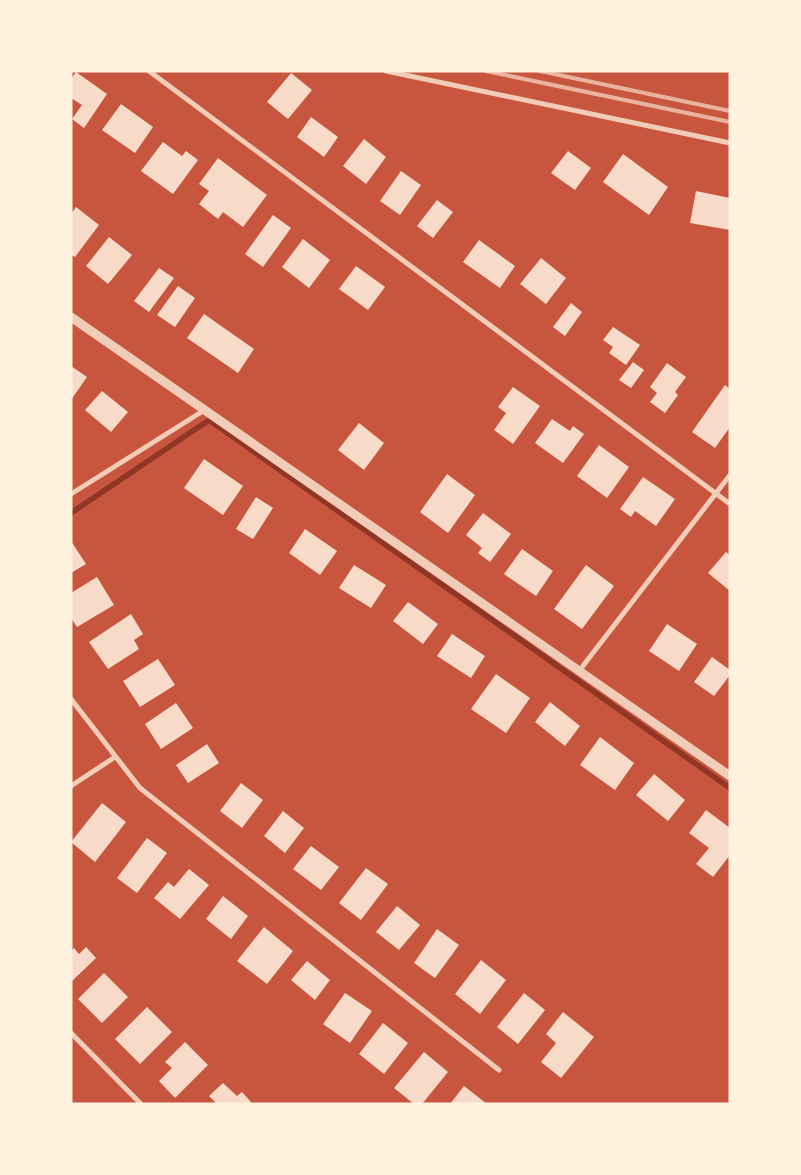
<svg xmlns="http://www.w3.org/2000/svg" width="801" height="1175" font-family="'Roboto Serif',serif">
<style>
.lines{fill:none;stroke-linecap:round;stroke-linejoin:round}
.stream{stroke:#8f3625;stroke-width:5.5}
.building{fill:#f7dbc8}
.minor{stroke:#f1ccb7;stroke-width:5}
.tertiary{stroke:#f1ccb7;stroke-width:9}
.rail{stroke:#e9b49f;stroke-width:4}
</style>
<rect width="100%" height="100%" fill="#c8553d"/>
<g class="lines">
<path class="stream" d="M71 513 209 420 730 788"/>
</g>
<path class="building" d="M76 72 107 94 84 128 72 119 82 105 71 98V79Z
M291 73 312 90 288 119 267 102Z
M121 104 153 127 135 153 102 130Z
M311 117 338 137 324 157 297 137Z
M364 139 386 157 366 184 343 166Z
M163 142 182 156 186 151 198 160 173 194 141 171Z
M568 151 591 168 575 190 551 173Z
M623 154 668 187 649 215 603 182Z
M218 158 267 195 243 227 223 212 218 219 199 204 209 191 199 184Z
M401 171 421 185 400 215 380 201Z
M696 191 730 198V230L690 223Z
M437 200 453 212 433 238 417 226Z
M76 207 99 225 75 257 71 255V214Z
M273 215 291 228 263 267 245 254Z
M109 237 132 255 108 284 86 266Z
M303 239 330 260 309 288 282 267Z
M479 240 515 266 500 288 463 262Z
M541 258 566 278 546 304 520 284Z
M356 266 385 287 368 310 339 289Z
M159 268 174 278 149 312 134 301Z
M178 286 195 298 175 327 157 315Z
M571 303 582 312 565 336 553 327Z
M204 314 254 349 238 373 187 338Z
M613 327 640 345 626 365 609 353 613 347 603 340Z
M633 362 644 370 631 388 619 380Z
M667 363 686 377 675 392 678 395 665 413 650 402 657 393 650 387Z
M71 366 87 377 71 400Z
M725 385 730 389V427L715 448 692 432Z
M513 387 540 406 513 444 494 430 506 413 498 407Z
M102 391 128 412 111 432 85 410Z
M552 419 570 431 573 426 584 434 563 463 535 443Z
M359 423 384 443 364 470 338 450Z
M599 445 629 467 607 498 577 476Z
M204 459 243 486 223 515 184 488Z
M447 474 475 495 448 533 420 512Z
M643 477 675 499 656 526 635 511 631 517 620 509Z
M256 497 273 508 253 539 236 529Z
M483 513 511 534 490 562 478 553 482 548 466 535Z
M305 529 337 551 320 575 289 553Z
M71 541 86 564 71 573Z
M522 549 553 571 536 596 504 574Z
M726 552 730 555V591L708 573Z
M354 565 386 585 371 608 339 588Z
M586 565 614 586 582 629 554 609Z
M97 577 114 605 77 627 71 618V593Z
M408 602 438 624 423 644 393 621Z
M131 614 143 634 134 640 139 649 108 669 89 642Z
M667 624 697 644 679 671 649 651Z
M452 634 485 656 471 678 437 656Z
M712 657 730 670V675L714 696 694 682Z
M158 659 175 685 140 707 123 681Z
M496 674 530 698 506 733 471 709Z
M550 702 580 726 565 746 535 722Z
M176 703 193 728 161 749 145 724Z
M600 737 634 763 615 790 580 765Z
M207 744 219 763 188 783 176 765Z
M654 774 685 800 668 821 636 795Z
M241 783 263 800 242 828 220 811Z
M102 803 126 822 95 862 71 842Z
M706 810 730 828V855L713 877 696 864 709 848 689 833Z
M283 811 304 828 285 853 264 836Z
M147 838 167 853 137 893 117 878Z
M311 846 339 867 321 890 293 869Z
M366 868 388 884 361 920 339 903Z
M189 869 209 885 180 919 154 898 168 882 174 887Z
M223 896 248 916 231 939 206 919Z
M397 906 420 925 399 950 376 932Z
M264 927 293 951 267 984 237 961Z
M437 929 459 945 435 978 414 963Z
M86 947 96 958 71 982V951L74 948 79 954Z
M481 960 506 980 480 1014 455 994Z
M307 961 330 980 315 1000 291 980Z
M104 973 128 997 102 1023 78 999Z
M345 993 372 1011 350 1043 323 1024Z
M524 993 545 1010 518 1044 497 1027Z
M147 1007 172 1032 140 1064 115 1039Z
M563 1012 594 1037 561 1078 541 1062 556 1043 546 1034Z
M383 1023 408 1043 384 1074 359 1054Z
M185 1042 208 1065 175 1098 159 1081 172 1068 165 1062Z
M424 1052 448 1072 422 1104H414L394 1088Z
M223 1083 237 1096 242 1092 251 1102 249 1104H217L209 1096Z
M464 1086 487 1104H450Z"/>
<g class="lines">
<path class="minor" d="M149 71 730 504
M386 71 730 143
M71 494 203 411
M579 671 730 475
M71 699 140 788 499 1070
M71 786 115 757
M71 1033 141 1104"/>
<path class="tertiary" d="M71 317 730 776"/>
<path class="rail" d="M486 71 730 122
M540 71 730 111"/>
</g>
<rect width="801" height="1175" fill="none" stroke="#fff3e0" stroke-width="145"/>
</svg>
